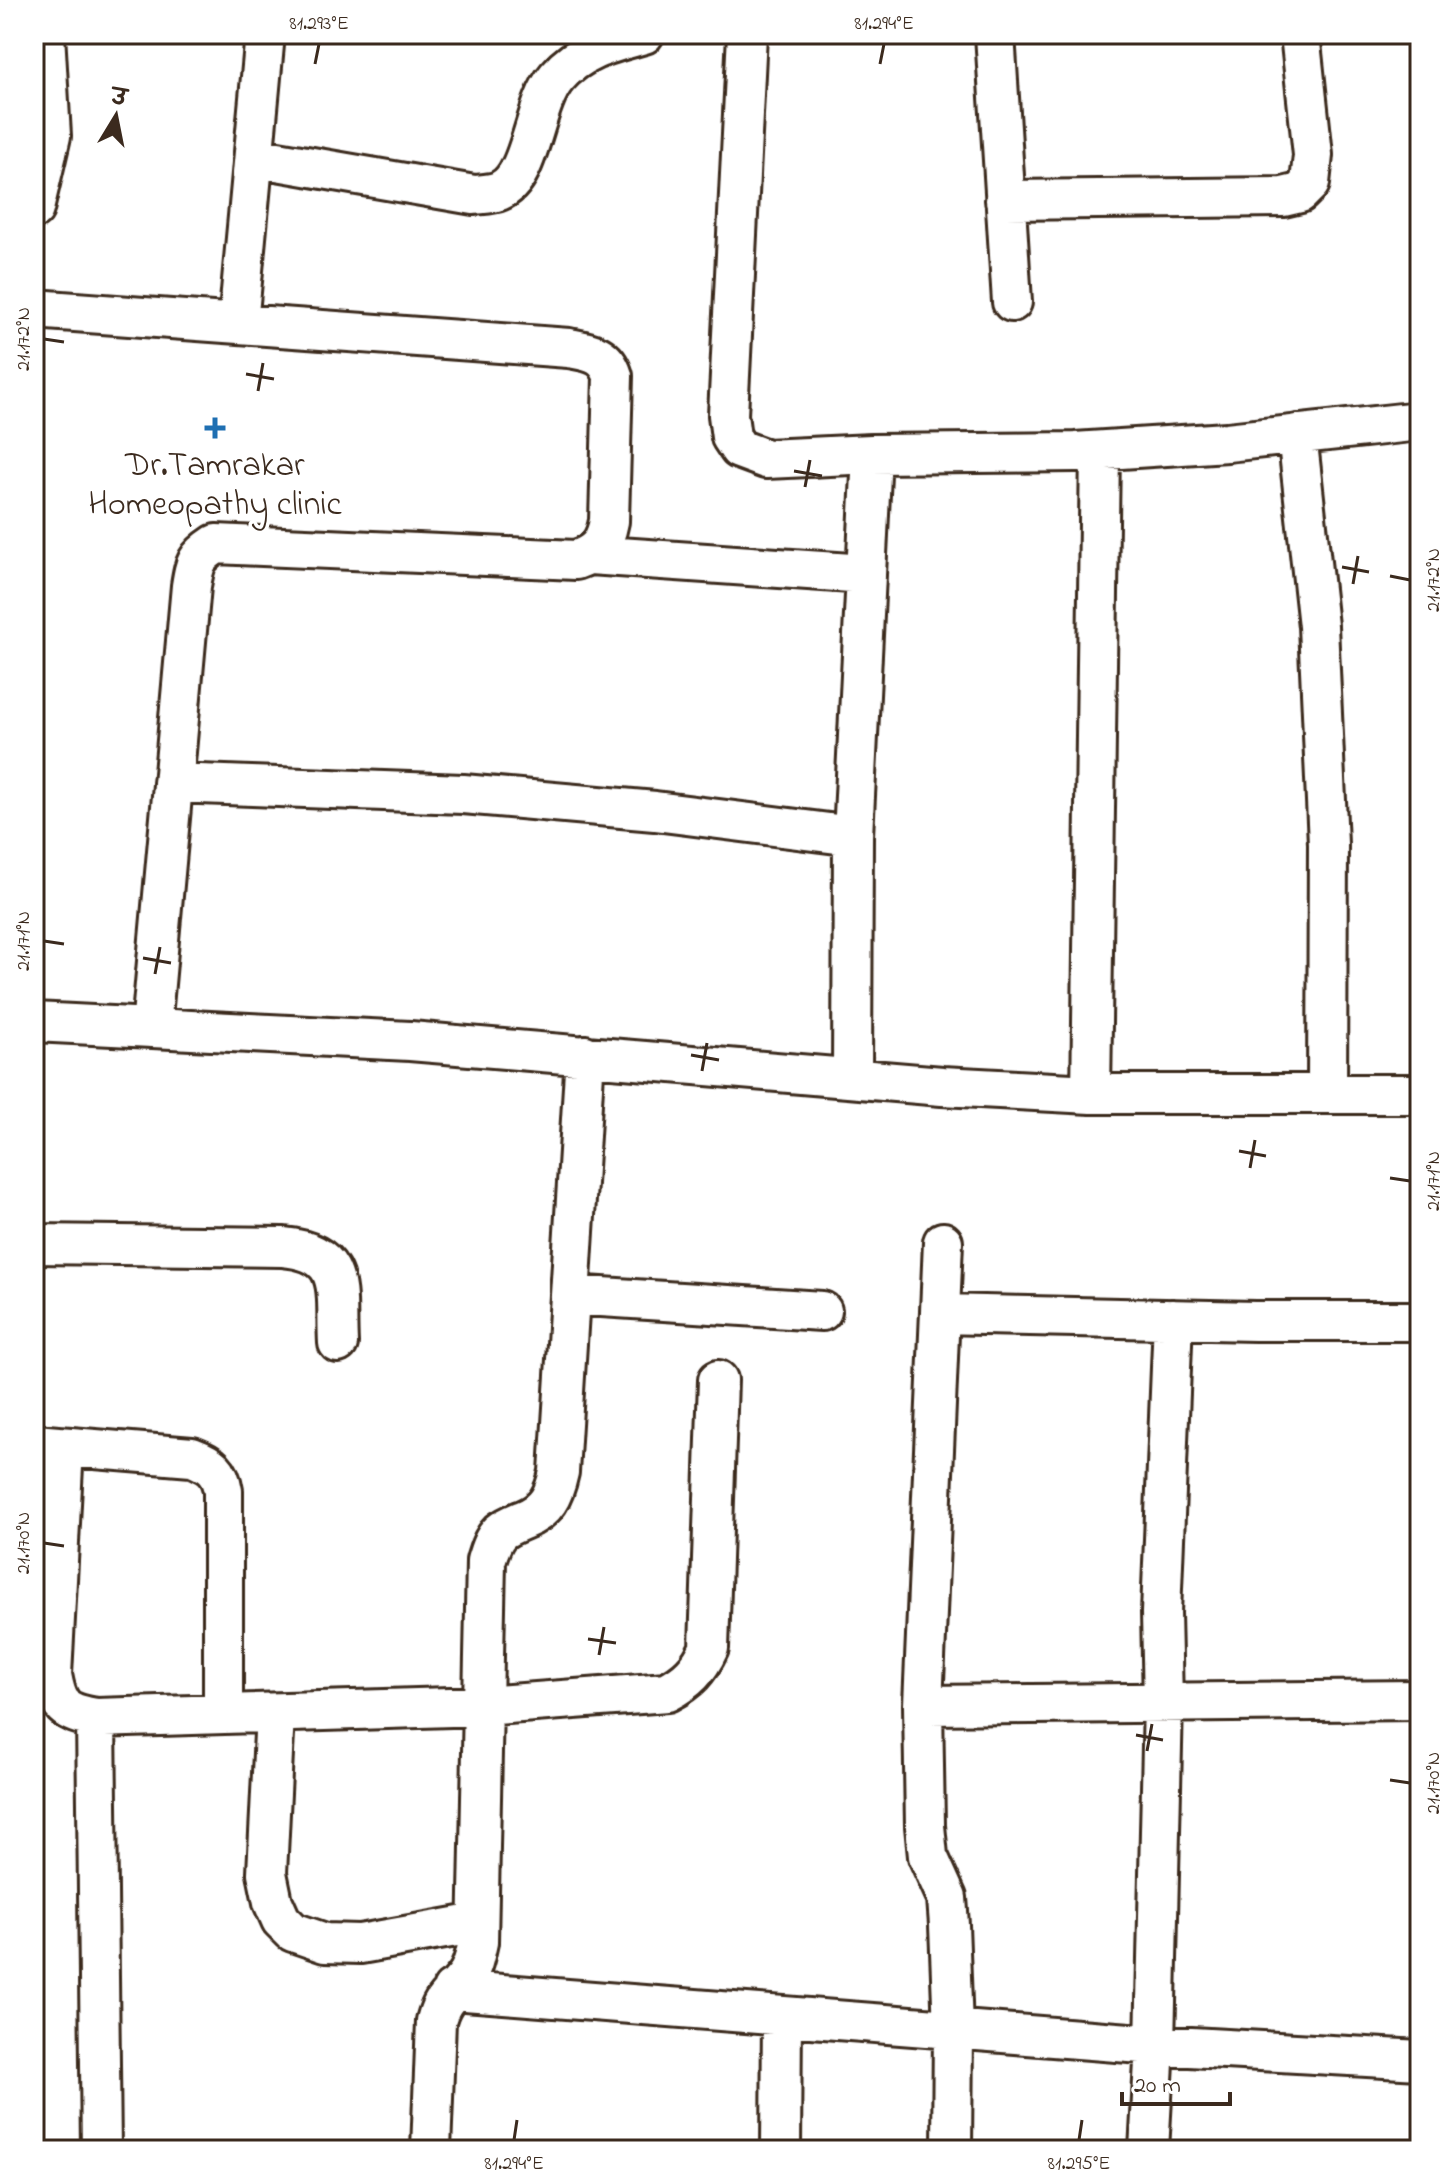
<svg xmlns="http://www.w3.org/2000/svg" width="1454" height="2184" font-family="'Indie Flower','Playpen Sans Deva',sans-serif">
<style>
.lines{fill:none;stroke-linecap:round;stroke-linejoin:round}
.minor-casing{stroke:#3b2a1e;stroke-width:44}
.minor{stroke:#fff;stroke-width:38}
.ticks{fill:none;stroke:#3b2a1e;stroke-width:3}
.poi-dot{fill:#1f6fb2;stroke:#fff;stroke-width:3}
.labels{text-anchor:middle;stroke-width:7;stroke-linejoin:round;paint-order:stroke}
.poi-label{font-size:34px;fill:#3b2a1e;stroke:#fff}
.neatline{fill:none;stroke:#3b2a1e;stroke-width:3}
.ticks-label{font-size:20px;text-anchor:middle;fill:#3b2a1e}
</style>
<rect width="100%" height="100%" fill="#fff"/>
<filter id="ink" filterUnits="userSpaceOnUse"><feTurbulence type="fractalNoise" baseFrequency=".0125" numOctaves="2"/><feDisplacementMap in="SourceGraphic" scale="16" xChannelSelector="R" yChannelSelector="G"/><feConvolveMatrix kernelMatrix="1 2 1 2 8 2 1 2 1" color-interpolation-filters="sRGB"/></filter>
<g filter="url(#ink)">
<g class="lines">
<defs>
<path id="minor" d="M747 34 728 415 731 437 739 449 766 459 872 454 1075 452 1227 442 1420 421
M995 34 1012 302
M254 157 474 195C482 194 492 194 499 191 532 178 532 106 557 77 580 50 611 43 644 34
M1005 200 1283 197 1300 193 1310 183 1313 155 1300 34
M34 209 51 136 45 34
M34 309 569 348C590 352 606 353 613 376L609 521C605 543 597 553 576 560L216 544C196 557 195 562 191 586L151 1028
M238 324 265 34
M1297 434 1318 626 1328 844 1327 1094
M590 555 866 574
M173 783 463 794 655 811 853 836
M34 1022 410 1041 942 1086 1091 1094H1420
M852 1078 853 836 872 454
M1091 1094 1100 451
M943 1242 923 1705 925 1826 928 1856 947 1898 949 1925 953 2029 952 2150
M34 1244 283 1247C348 1253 335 1292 338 1343
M570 1295 822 1311
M940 1314 1255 1321H1420
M34 1444 192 1457C211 1464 220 1471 223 1491V1714
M64 1447 52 1675C58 1707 63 1712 96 1718L483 1706 667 1692C688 1681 699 1670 709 1648L718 1380
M923 1705 1420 1700
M275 1713 267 1873 273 1902 281 1920 293 1932 325 1943 360 1944 478 1923
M96 1718 101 2150
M452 1990 1155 2045 1420 2060
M431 2150 436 2021C442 1998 450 1996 464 1979 473 1969 475 1955 478 1942L486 1561C489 1551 492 1540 500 1532 506 1527 516 1523 523 1520 547 1511 554 1495 559 1472L585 1055
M781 2150 782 2016
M1149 2150 1155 2045 1163 1703 1161 1613 1173 1319"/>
</defs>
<use href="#minor" class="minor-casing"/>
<use href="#minor" class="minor"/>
</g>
</g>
<path class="ticks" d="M315 64 319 44M880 64 884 44M44 339 64 342M246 374 274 379M258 391 263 363M794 471 822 476M805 487 810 460M1342 567 1369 572M1390 576 1410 580M1353 584 1358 556M44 941 64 944M143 958 171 963M155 974 160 947M691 1055 719 1060M702 1071 707 1043M1239 1151 1266 1156M1250 1168 1255 1140M1390 1178 1410 1181M44 1543 64 1546M588 1639 616 1643M599 1655 604 1627M1136 1735 1163 1740M1147 1751 1152 1724M1390 1780 1410 1783M514 2140 517 2120M1079 2140 1082 2120"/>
<path class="poi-dot" d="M211 416h8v8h8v8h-8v8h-8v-8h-8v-8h8z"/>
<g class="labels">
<g class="poi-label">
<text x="215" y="475">Dr.Tamrakar<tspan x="215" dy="39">Homeopathy clinic</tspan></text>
</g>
</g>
<rect width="1454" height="2184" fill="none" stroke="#fff" stroke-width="88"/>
<g transform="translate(116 116) rotate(10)" stroke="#ffffff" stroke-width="6" paint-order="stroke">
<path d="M0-6L14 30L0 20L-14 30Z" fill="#3b2a1e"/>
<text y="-12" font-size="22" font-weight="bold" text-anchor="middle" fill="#3b2a1e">उ</text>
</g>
<path d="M1122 2092v12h108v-12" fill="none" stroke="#3b2a1e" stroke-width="4"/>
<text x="1134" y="2092" font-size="24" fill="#3b2a1e" stroke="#ffffff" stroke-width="6" paint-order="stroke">20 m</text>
<rect x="44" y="44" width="1366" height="2096" class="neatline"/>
<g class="ticks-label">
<text x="319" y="29">81.293°E</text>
<text x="884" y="29">81.294°E</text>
<text transform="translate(22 339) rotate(-90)" y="7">21.172°N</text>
<text transform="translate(1432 580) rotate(-90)" y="7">21.172°N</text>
<text transform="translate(22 941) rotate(-90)" y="7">21.171°N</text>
<text transform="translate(1432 1181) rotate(-90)" y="7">21.171°N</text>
<text transform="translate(22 1543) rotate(-90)" y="7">21.170°N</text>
<text transform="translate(1432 1783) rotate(-90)" y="7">21.170°N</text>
<text x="514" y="2169">81.294°E</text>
<text x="1079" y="2169">81.295°E</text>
</g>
</svg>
